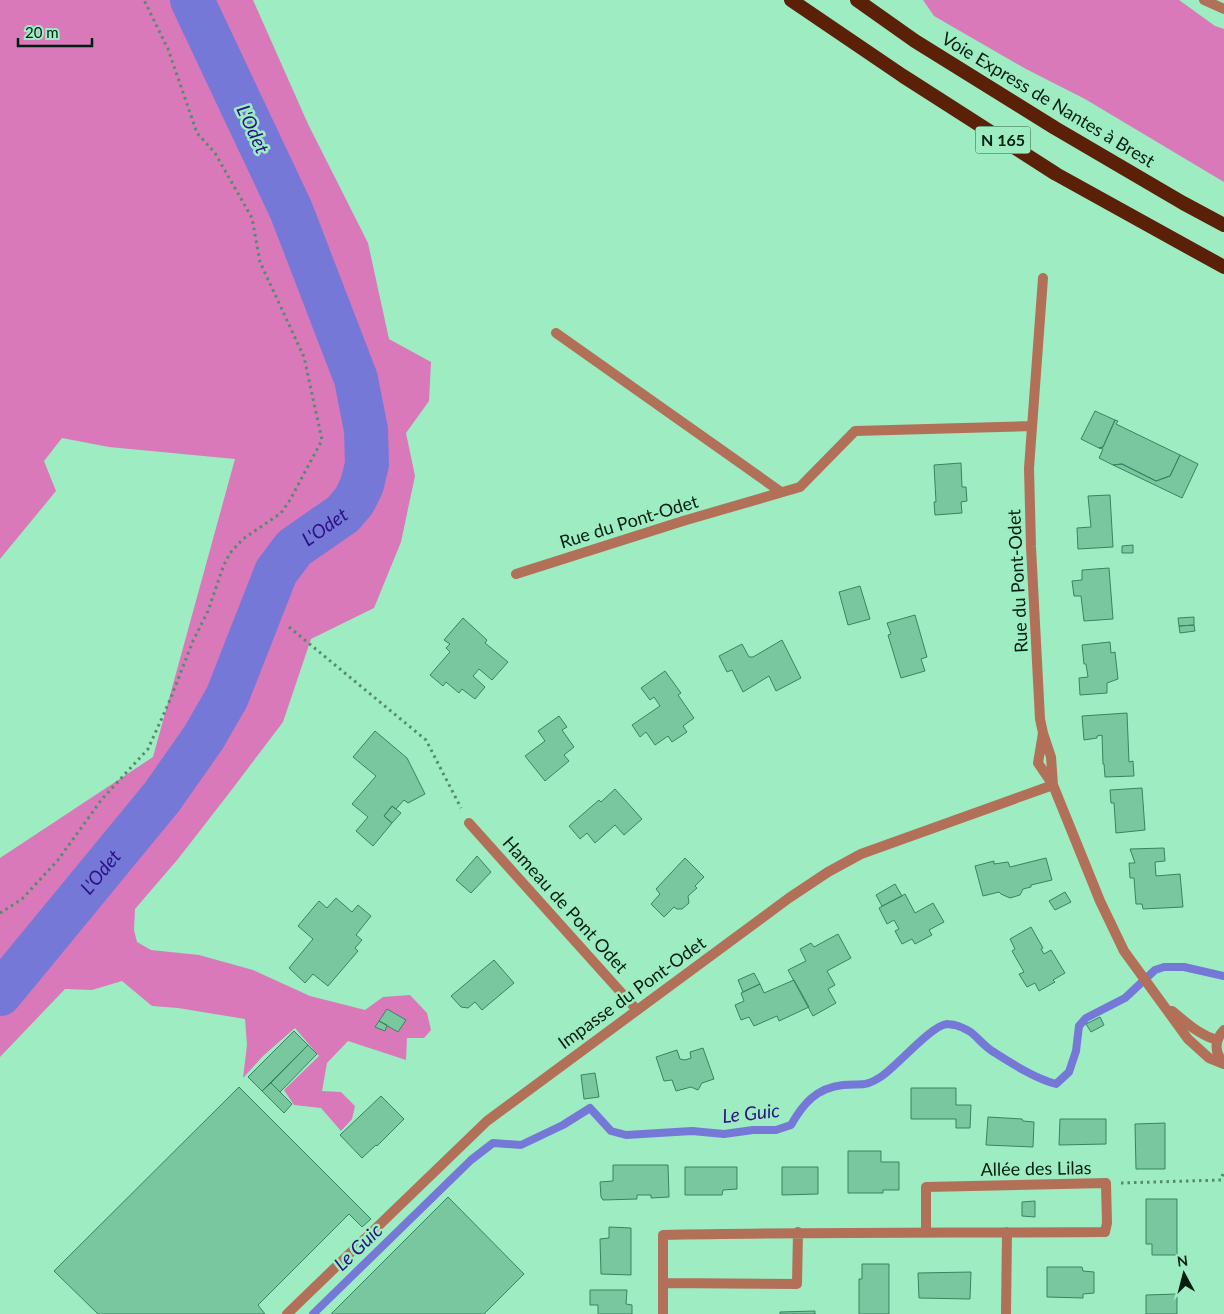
<svg xmlns="http://www.w3.org/2000/svg" width="1224" height="1314" font-family="Lato,sans-serif">
<style>
.forest{fill:#d979ba}
.lines{fill:none;stroke-linecap:round;stroke-linejoin:round}
.stream{stroke:#7678d8;stroke-width:8}
.river{stroke:#7678d8;stroke-width:44}
.building{fill:#79c79e;stroke:#368560}
.path{stroke:#538b6e;stroke-width:3;stroke-dasharray:2.5 4;stroke-linecap:butt}
.minor{stroke:#b27059;stroke-width:10}
.trunk{stroke:#5a2008;stroke-width:14}
.labels{text-anchor:middle;stroke-width:5;stroke-linejoin:round;paint-order:stroke}
.shield{fill:#9decc2;stroke:#2f5c45;stroke-width:1}
.shield-label{font-size:16px;font-weight:bold;fill:#001e0f}
.street-label{font-size:18px;fill:#001e0f;stroke:#9decc2}
.water-label{font-size:19px;font-style:italic;fill:#2a1185;stroke:#9decc2}
</style>
<rect width="100%" height="100%" fill="#9decc2"/>
<path class="forest" d="M0 0H253L308 124 368 243 389 339 431 362 429 401 406 433 415 476 401 542 374 608 311 639 283 722 230 792 178 859 135 909 134 930 137 942 151 950 199 955 253 970 310 996 365 1010 383 997 410 995 427 1013 431 1030 424 1038H407L406 1060 348 1041 327 1063 322 1091 341 1092 355 1106 352 1119 341 1131 321 1108 294 1105 284 1090 319 1056 295 1028 263 1056 243 1078 247 1045 245 1019 178 1008 152 1006 122 981 92 990 65 989 0 1057V858L153 757 235 459 109 447 62 438 44 461 56 491 0 559Z
M923 0H1179L1215 26 1224 29V182L1085 99 1026 69 934 16Z"/>
<g class="lines">
<path class="stream" d="M313 1314 471 1160 493 1143 521 1145 563 1125 590 1108 611 1131 626 1135 692 1131 724 1134 753 1130H776L791 1125C803 1104 816 1088 843 1085 862 1083 864 1088 882 1076 898 1065 932 1025 947 1024 948 1024 954 1025 955 1025 976 1031 976 1040 992 1051 1011 1063 1034 1078 1056 1084L1069 1072 1076 1051 1079 1026 1086 1018 1125 998 1155 970 1164 967H1184L1224 976"/>
<path class="river" id="s1" d="M0 994 162 797 204 737 227 697 276 572 294 548 343 514 354 501 362 485 367 464 366 430 356 379 291 210 192 0"/>
</g>
<path class="building" d="M1095 411 1115 420 1103 447 1099 448 1081 439Z
M1115 420 1118 421 1116 424 1180 455 1170 476 1156 481 1122 464 1113 465 1099 458 1103 449 1099 448 1103 447Z
M1180 455 1198 464 1182 498 1113 465 1122 464 1156 481 1170 476Z
M961 463 962 487H966L967 501 961 502 962 513 935 515 934 502H936L934 465Z
M1110 495 1113 547 1078 549 1077 528 1091 527 1088 496Z
M1133 545V553H1122V546Z
M1109 568 1113 619 1084 621 1081 596H1074L1072 581 1082 580V570Z
M860 586 870 619 848 625 839 592Z
M915 615 927 657 921 659 925 671 901 678 888 635 891 634 887 623Z
M1194 617V625L1179 626 1178 618Z
M463 618 487 640 485 643 508 662 492 680 479 669 473 676 485 687 475 699 462 689 459 693 446 682 443 686 430 675 450 652 446 648 450 644 444 640Z
M1194 625 1195 631 1180 633 1179 626Z
M782 640 801 678 776 691 769 676 743 692 732 670 727 672 719 656 742 644 749 657H753Z
M1110 642 1111 653 1115 652 1118 679 1107 683V693L1080 695 1079 678 1088 677 1086 664H1084L1082 645Z
M665 671 681 693 678 695 694 718 683 726 687 732 672 742 668 736 655 745 646 732 640 737 632 725 660 706 654 697 650 700 641 688Z
M1127 713 1129 762 1133 761 1134 776 1105 777 1104 764H1103L1102 735 1097 736V738L1084 740 1082 716Z
M559 716 567 727 562 730 574 747 564 755 569 761 545 781 525 756 545 741 538 731Z
M375 731 407 758 425 794 408 803 404 800 396 809 392 806 384 816 392 823 373 846 356 831 368 817 352 804 376 776 353 757Z
M1142 788 1145 830 1116 833 1114 803H1111L1110 790Z
M615 789 642 819 624 835 615 825 595 843 587 833 580 839 569 826 599 800 601 802Z
M392 806 401 813 392 823 384 816Z
M1164 848 1165 861 1155 862 1156 876 1180 874 1183 907 1143 909 1142 904H1136L1134 878H1130L1129 863H1135L1130 849Z
M477 856 491 872 471 893 456 880Z
M685 858 704 877 695 886 697 888 688 896 689 903 682 909H677L674 907 664 917 651 904 660 894 656 889Z
M1046 858 1052 880 1031 885V887L1023 889 1020 895 1010 898 1001 894 999 892 983 896 975 866 994 861V864L1008 862 1010 867Z
M895 884 902 896 882 906 876 895Z
M1065 892 1071 902 1055 910 1049 901Z
M905 894 915 913 933 903 944 922 929 930 932 935 915 944 912 939 902 944 895 931 899 929 894 920 887 924 879 908Z
M336 898 352 912 358 905 371 916 356 935 362 940 355 948 358 951 328 986 313 974 305 983 289 968 313 939 298 926 319 901 327 908Z
M1031 927 1043 948 1041 949 1044 954 1051 950 1065 973 1053 980 1055 982 1039 991 1035 983 1027 987 1019 974 1024 972 1012 951 1015 949 1010 939Z
M838 934 851 958 827 971 835 985 828 989 836 1003 813 1016 788 970 806 961 800 949 811 943 814 947Z
M494 960 514 983 482 1010 475 1002 468 1008 461 1007 451 996Z
M754 973 760 984 743 992 738 980Z
M794 980 809 1007 779 1021 777 1016 754 1026 749 1017 741 1020 735 1005 744 1001 741 993 760 984 764 993Z
M387 1009 406 1020 398 1032 379 1021Z
M1100 1017 1104 1025 1091 1032 1086 1024Z
M379 1021 387 1025 385 1031 375 1027Z
M294 1031 308 1045 262 1091 248 1077Z
M308 1045 317 1054 280 1092 271 1083Z
M703 1048 714 1079 702 1083 698 1090 691 1087 676 1091 672 1080 664 1081 656 1057 677 1050 680 1059 685 1060 691 1058 690 1052Z
M595 1073 599 1097 584 1099 581 1075Z
M271 1083 292 1104 284 1113 262 1091Z
M239 1087 371 1219 362 1227 349 1214 258 1305 265 1314H98L54 1271Z
M911 1088H956V1105H971L970 1128H956V1119H911Z
M381 1096 404 1119 377 1146 376 1145 362 1158 340 1135Z
M988 1117 1022 1119 1023 1121 1034 1122 1033 1147 986 1145Z
M1060 1119H1106V1144L1059 1145Z
M1165 1123V1169H1136L1135 1124Z
M848 1151H881V1162H899V1190H883V1193H848Z
M613 1165H668L669 1197 651 1198V1195H637V1199L603 1200 601 1197 600 1182 613 1181Z
M685 1167H737V1189L723 1190 722 1195H685Z
M782 1167H818V1194L782 1195Z
M448 1197 524 1274 484 1314H331Z
M1146 1199H1177V1255H1152V1244H1146Z
M1035 1201V1217L1022 1216V1202Z
M609 1227 631 1228V1275L601 1274 600 1239 609 1238Z
M862 1264H889V1314H859V1279H862Z
M1047 1267H1082L1083 1271 1094 1272V1293L1083 1294V1298L1047 1297Z
M971 1272 970 1299 919 1298 918 1273Z
M590 1290H627L626 1304 632 1305V1314H598V1305H590Z
M1177 1294V1314H1146V1295Z
M815 1311V1314H780V1312Z"/>
<g class="lines">
<path class="path" d="M289 627 426 740 461 808
M0 913 22 899 58 860 102 799 148 749 170 700 193 641 208 611 223 567 230 553 243 539 281 513 290 500 322 440 304 357 260 262 252 218 215 153 197 133 168 49 144 0
M1121 1183 1221 1180 1224 1171"/>
<path class="minor" d="M1204 0 1224 9
M1043 278 1029 468 1031 547 1040 719 1043 733 1051 757 1053 785
M556 333 781 492
M516 574 683 521 800 487 855 431 1032 426
M1043 733 1038 763 1053 785 1100 901 1124 951 1188 1039 1209 1058 1224 1064
M469 823 636 1009
M1172 1011C1187 1023 1199 1035 1217 1040
M1224 1030C1214 1040 1214 1053 1224 1063
M663 1283 797 1284 798 1232
M287 1314 487 1121 789 898 828 872 861 854 1053 785
M663 1314V1235C810 1232 958 1233 1105 1232L1107 1223 1106 1183 926 1187V1232
M1006 1314 1007 1232"/>
<path class="trunk" d="M791 0 903 76 1056 174 1224 267
M857 0 915 41 1055 128 1183 203 1224 225"/>
</g>
<g class="labels">
<rect class="shield" x="975.5" y="126.5" width="55" height="27" rx="4"/>
<g class="shield-label">
<text x="1003" y="146">N 165</text>
</g>
<g class="street-label">
<text transform="translate(1048 100) rotate(31)" y="6">Voie Express de Nantes à Brest</text>
<text transform="translate(629 522) rotate(-17)" y="6">Rue du Pont-Odet</text>
<text transform="translate(1018 581) rotate(-93)" y="6">Rue du Pont-Odet</text>
<text transform="translate(565 905) rotate(48)" y="6">Hameau de Pont Odet</text>
<text transform="translate(632 993) rotate(-36)" y="6">Impasse du Pont-Odet</text>
<text transform="translate(1036 1169) rotate(-1)" y="6">Allée des Lilas</text>
</g>
<g class="water-label">
<text transform="translate(253 129) rotate(65)" y="7">L'Odet</text>
<text dy="7" stroke="none"><textPath href="#s1" startOffset="576">L'Odet</textPath></text>
<text dy="7" stroke="none"><textPath href="#s1" startOffset="158">L'Odet</textPath></text>
<text transform="translate(751 1113) rotate(-6)" y="7">Le Guic</text>
<text transform="translate(358 1247) rotate(-44)" y="7">Le Guic</text>
</g>
</g>
<g transform="translate(1184 1274) rotate(353)" stroke="#9decc2" stroke-width="4" paint-order="stroke">
<path d="M0-4L9 19L0 12L-9 19Z" fill="#001e0f"/>
<text y="-8" font-size="14" font-weight="bold" text-anchor="middle" fill="#001e0f">N</text>
</g>
<path d="M18 38v8h74v-8" fill="none" stroke="#001e0f" stroke-width="2.5"/>
<text x="25" y="38" font-size="15" fill="#001e0f" stroke="#9decc2" stroke-width="4" paint-order="stroke">20 m</text>
</svg>
